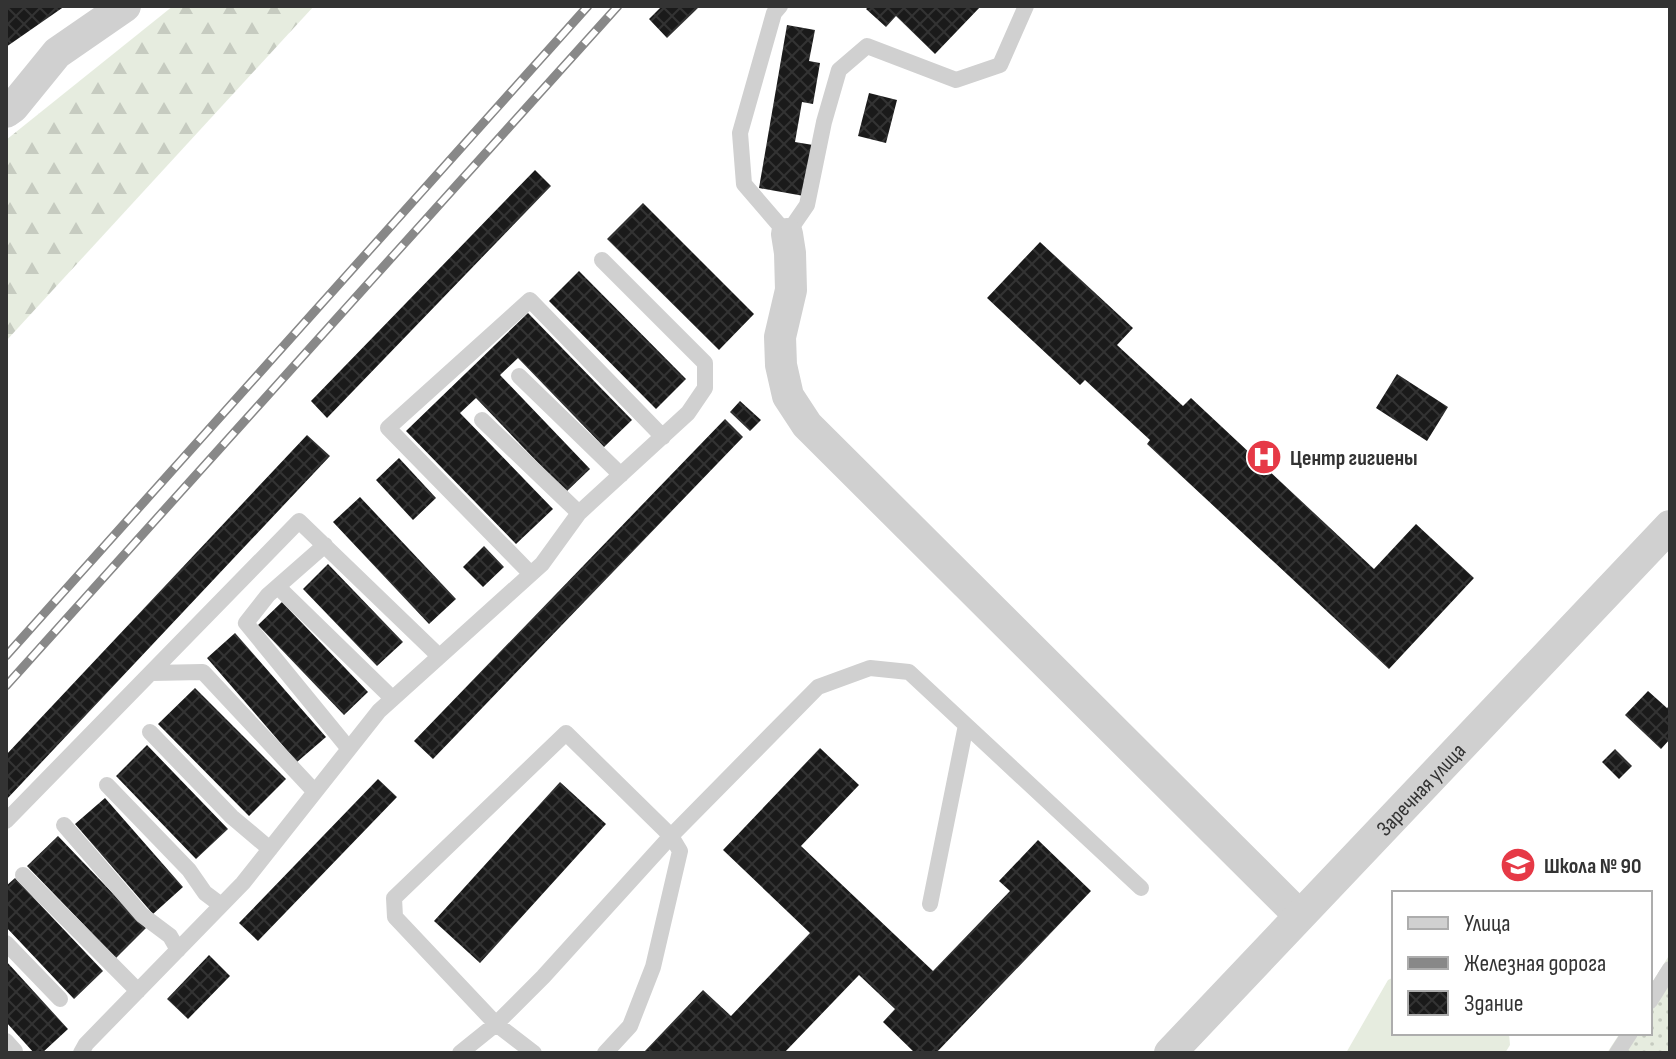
<svg xmlns="http://www.w3.org/2000/svg" width="1676" height="1059" font-family="'Sofia Sans Condensed',sans-serif">
<style>
.grass{fill:url(#grass-dots)}
.forest{fill:url(#forest-firs)}
.park{fill:#e6ecdf}
.building{fill:url(#building-cross-hatch)}
.lines{fill:none;stroke-linecap:round;stroke-linejoin:round}
.lane{stroke:#d0d0d0;stroke-width:16}
.street{stroke:#d0d0d0;stroke-width:32}
.rail-casing{stroke:#888;stroke-width:9}
.rail{stroke:#fff;stroke-width:6;stroke-dasharray:18;stroke-linecap:butt}
.labels{text-anchor:middle;stroke-width:8;stroke-linejoin:round;paint-order:stroke}
.poi-label{font-size:22px;font-weight:bold;fill:#333;stroke:#fff;text-anchor:start}
.street-label{font-size:22px;fill:#333;stroke:#fff}
</style>
<defs>
<pattern id="grass-dots" width="8" height="8" patternUnits="userSpaceOnUse" patternTransform="scale(2)"><rect width="8" height="8" fill="#e6ecdf"/><path d="M2 2h.1M6 6h.1" fill="none" stroke="#c6cbc0" stroke-width="1.8" stroke-linecap="round"/></pattern>
<pattern id="forest-firs" width="22" height="20" patternUnits="userSpaceOnUse" patternTransform="scale(2)"><rect width="22" height="20" fill="#e6ecdf"/><path d="M5 1l3.5 6h-7zM16 11l3.5 6h-7z" fill="#c6cbc0"/></pattern>
<pattern id="building-cross-hatch" width="8" height="8" patternUnits="userSpaceOnUse" patternTransform="scale(2)"><rect width="8" height="8" fill="#1a1a1a"/><path d="M0 0l8 8M0 8l8-8" fill="none" stroke="#333"/></pattern>
</defs>
<rect width="100%" height="100%" fill="#fff"/>
<path class="grass" d="M1670 954V1053H1607L1620 1033H1650V986Z"/>
<path class="forest" d="M173 6H314L6 341V140Z"/>
<path class="park" d="M1394 977V1033H1509L1510 1045 1505 1053H1346L1388 980Z"/>
<path class="building" d="M6 6H65L6 47Z
M662 6H700L667 38 649 19Z
M869 6H981L935 54 896 16 886 27 866 9Z
M787 25 815 30 809 61 820 63 813 104 802 102 795 142 813 145 804 196 759 188Z
M869 93 897 100 886 143 858 136Z
M535 170 551 186 327 418 311 401Z
M643 203 754 314 719 350 607 239Z
M1040 242 1133 328 1117 345 1183 406 1191 398 1374 569 1416 524 1474 578 1389 669 1147 444 1150 440 1085 380 1080 385 987 298Z
M579 271 686 379 656 409 549 301Z
M528 313 632 420 604 447 518 358 500 375 590 469 566 492 476 398 460 413 553 509 516 544 406 431Z
M1397 374 1448 407 1427 441 1376 408Z
M740 401 761 420 750 431 730 412Z
M725 419 743 437 433 759 414 741Z
M307 435 330 456 6 800V755Z
M399 458 436 498 413 520 376 480Z
M360 497 456 599 429 624 333 522Z
M484 546 504 567 483 587 463 567Z
M328 564 403 642 377 666 303 589Z
M282 602 368 692 344 715 258 625Z
M235 633 326 737 297 762 207 658Z
M195 688 286 779 249 816 158 724Z
M1648 691 1667 708 1670 705V739L1661 749 1625 715Z
M147 745 228 829 196 859 116 776Z
M820 748 859 785 801 846 933 971 1010 891 999 881 1038 840 1091 891 936 1053H915L883 1022 895 1009 859 975 784 1053H647L645 1051 703 990 731 1016 810 933 723 850Z
M1615 749 1632 766 1619 779 1602 762Z
M378 779 397 797 258 941 239 923Z
M560 782 606 824 480 963 434 921Z
M105 798 183 887 153 914 75 824Z
M58 836 146 928 116 958 27 866Z
M15 878 103 971 74 999 6 927V886Z
M209 955 230 976 188 1019 167 999Z
M6 961 68 1029 42 1053H34L6 1022Z"/>
<g class="lines">
<path class="lane" d="M780 6 774 13 740 133 744 184 787 234 807 205 824 122 839 70 867 46 956 80 1000 65 1026 6
M519 376 621 475
M482 420 579 513
M325 545 268 595 246 623 349 749
M531 574 388 428 530 300 663 437
M278 587 392 698
M151 673 203 672 315 792
M150 732 232 817 270 849
M107 785 189 870 205 893 221 905
M6 821 299 521 439 656
M64 825 142 915 170 936 178 950
M23 875 138 991
M930 904 966 725
M6 943 60 999
M1650 1001 1670 969
M6 1041 15 1051
M81 1053 86 1044 243 883 379 711 542 564 579 513 688 413 705 388V363L602 260
M460 1053 496 1024 543 977 671 836 818 687 870 668 909 672 1141 888
M534 1053 496 1024 395 917 394 898 566 733 671 836 680 851 653 967 630 1026 605 1053
M1617 1053 1630 1033"/>
<g class="street">
<path d="M6 112 13 107 57 53 125 6"/>
<path d="M787 234 790 253 791 290 780 337 781 365 788 396 807 425 1299 915"/>
<path id="s1" d="M1170 1053 1670 526"/>
</g>
<defs>
<path id="rail" d="M6 656 588 6
M6 686 618 6"/>
</defs>
<use href="#rail" class="rail-casing"/>
<use href="#rail" class="rail"/>
</g>
<defs>
<symbol id="hospital-disc" viewBox="-11 -11 22 22"><circle r="9.5" fill="#e63946" stroke="#fff"/><path d="M-5-5h3v3.5h4V-5h3V5h-3V1.5h-4V5h-3Z" fill="#fff"/></symbol>
<symbol id="school-disc" viewBox="-11 -11 22 22"><circle r="9.5" fill="#e63946" stroke="#fff"/><path d="M0-5L7-2L0 1L-7-2ZM-4 1L0 2.5L4 1V4Q0 6-4 4Z" fill="#fff"/></symbol>
</defs>
<g fill-rule="evenodd">
<use href="#hospital-disc" x="1244" y="437" width="40" height="40"/>
<use href="#school-disc" x="1498" y="845" width="40" height="40"/>
</g>
<g class="labels">
<g class="poi-label">
<text x="1290" y="465">Центр гигиены</text>
<text x="1544" y="873">Школа № 90</text>
</g>
<g class="street-label">
<text dy="8" stroke="none"><textPath href="#s1" startOffset="364">Заречная улица</textPath></text>
</g>
</g>
<rect width="1676" height="1059" fill="none" stroke="#333333" stroke-width="16"/>
<rect x="1392" y="891" width="260" height="144" fill="#ffffff" stroke="#adadad" stroke-width="2"/>
<rect x="1408" y="917" width="40" height="12" fill="#d0d0d0" stroke="#adadad" stroke-width="2"/>
<text x="1464" y="931" font-size="24" fill="#333333">Улица</text>
<rect x="1408" y="957" width="40" height="12" fill="#888888" stroke="#adadad" stroke-width="2"/>
<text x="1464" y="971" font-size="24" fill="#333333">Железная дорога</text>
<rect x="1408" y="991" width="40" height="24" fill="url(#building-cross-hatch)" stroke="#adadad" stroke-width="2"/>
<text x="1464" y="1011" font-size="24" fill="#333333">Здание</text>
</svg>
